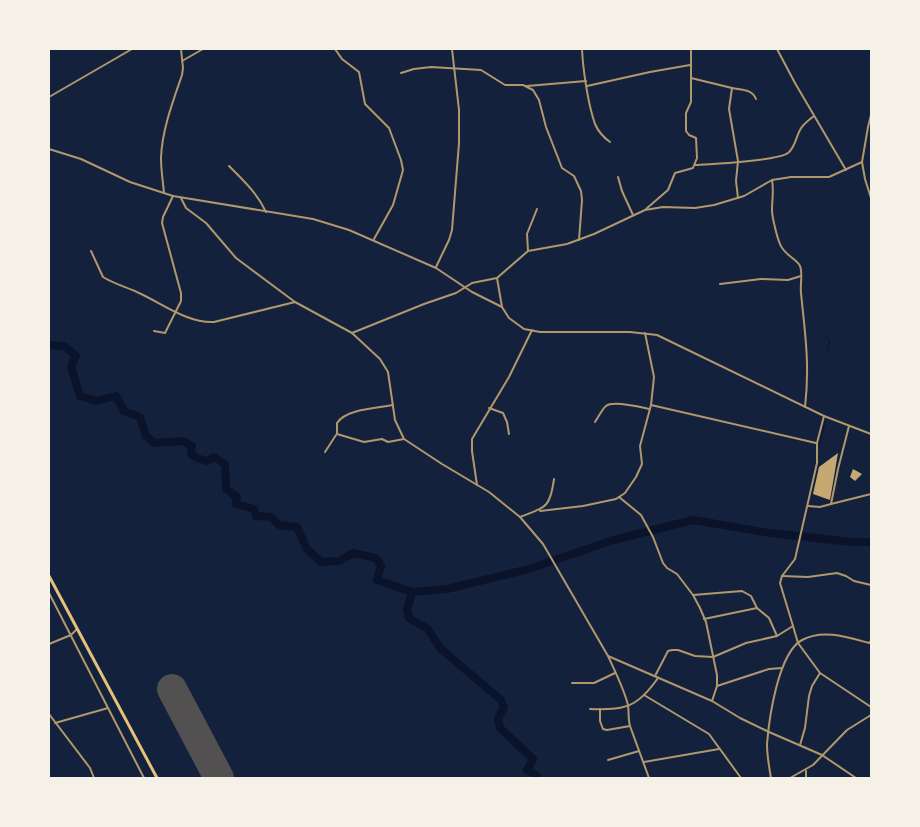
<svg xmlns="http://www.w3.org/2000/svg" width="920" height="827" viewBox="0 0 920 827" font-family="'DejaVu Sans',sans-serif">
  <rect width="100%" height="100%" fill="#14213d"/>
  <g fill="none" stroke-linecap="round" stroke-linejoin="round">
    <g stroke="#0b132b" stroke-width="1">
      <polyline points="826,338 830,340 827,350"/>
      <polyline points="819,446 825,422"/>
    </g>
    <g stroke="#0b132b" stroke-width="8">
      <polyline points="49,345 64,346 76,356 71,366 80,396 97,401 116,396 124,411 140,417 146,436 155,443 183,441 192,446 191,454 197,458 207,461 214,457 225,464 226,489 237,497 236,504 254,509 256,516 271,517 279,525 297,527 307,549 321,562 339,561 353,553 376,558 381,566 377,580 412,592 407,610 409,618 428,629 440,648 501,700 504,707 498,719 500,728 533,759 527,770 536,775 538,778"/>
      <polyline points="412,592 447,589 529,569 610,541 693,520 770,533 851,542 871,542"/>
    </g>
    <polyline stroke="#525050" stroke-width="30" points="172,689 219,778"/>
  </g>
  <g fill="#c6a872">
    <polygon points="838,453 830,500 813,494 819,467"/>
    <polygon points="853,469 862,474 855,481 850,477"/>
  </g>
  <g fill="none" stroke-linecap="round" stroke-linejoin="round">
    <g stroke="#b1986c" stroke-width="2">
      <polyline points="248,49 258,49"/>
      <polyline points="335,49 342,59 359,72 365,104 389,128 401,160 403,170 393,205 374,239"/>
      <path d="M 582,49 C 583,70 588,104 595,124 C 598,131 603,137 610,142"/>
      <polyline points="777,49 795,83 846,170"/>
      <polyline points="182,61 203,49"/>
      <polyline points="401,73 414,69 431,67 481,70 505,85 523,85 533,90 539,100 546,127 562,168 574,176 581,191 582,200 579,240"/>
      <polyline points="691,78 732,88"/>
      <polyline points="527,86 586,81"/>
      <polyline points="587,86 650,72 690,65"/>
      <polyline points="49,97 132,49"/>
      <polyline points="49,149 81,159 130,182 173,196 313,219 349,230 436,268 472,292 502,307 509,318 524,329 540,332 630,332 657,335 824,416 871,434"/>
      <polyline points="862,162 868,127 871,115"/>
      <path d="M 695,165 C 712,164 777,161 788,153 C 795,148 796,137 800,130 C 803,124 809,120 814,116"/>
      <path d="M 229,166 C 244,181 257,193 266,212"/>
      <polyline points="618,177 622,191 633,215"/>
      <path d="M 772,180 C 774,190 772,200 772,210 C 772,217 777,237 780,244 C 784,255 797,259 800,266 C 803,274 800,284 801,293 C 805,333 810,365 805,407"/>
      <path d="M 164,193 C 163,182 161,170 161,158 C 162,130 173,101 182,75 L 183,68 L 181,49"/>
      <path d="M 181,198 L 186,208 L 206,223 L 236,258 L 295,302 L 352,333 L 380,359 L 388,372 L 395,420 L 404,439 L 442,464 L 489,492 L 520,517 L 543,544 L 608,656 C 615,671 624,689 628,705 C 629,712 628,719 630,726 L 649,778"/>
      <path d="M 738,198 L 736,181 L 738,161 L 729,109 L 732,88 C 742,90 752,89 756,99"/>
      <polyline points="646,209 668,190 675,173 693,168 697,158 696,138 689,135 686,131 686,113 691,102 691,49"/>
      <path d="M 91,251 L 103,277 C 114,284 127,287 139,293 C 163,304 187,323 214,322 L 295,302"/>
      <polyline points="528,251 527,234 537,209"/>
      <polyline points="436,267 449,240 452,230 459,143 459,110 452,49"/>
      <polyline points="497,278 502,307"/>
      <polyline points="720,284 761,279 788,280 801,276"/>
      <polyline points="154,331 165,333 181,301 181,293 162,223 163,217 173,196"/>
      <polyline points="352,333 424,304 456,293 472,283 497,278 528,251 567,244 594,234 645,210 663,207 695,208 714,205 744,196 772,180 791,177 829,177 862,162 865,179 871,198"/>
      <path d="M 393,405 C 377,408 346,409 337,423 L 337,434 L 364,442 L 382,439 L 388,442 L 404,439"/>
      <polyline points="651,405 816,443"/>
      <polyline points="489,408 503,413 507,422 509,434"/>
      <path d="M 595,422 C 598,418 602,409 606,406 C 613,400 640,407 649,409"/>
      <polyline points="325,452 336,435"/>
      <polyline points="477,485 472,451 472,439 509,377 532,330"/>
      <polyline points="619,497 641,515 653,537 663,563 667,568 677,574 693,595 700,608 706,622 717,675 717,686 712,701"/>
      <polyline points="831,504 871,494"/>
      <polyline points="808,506 820,507 831,504 838,469 849,426"/>
      <polyline points="540,511 583,506 616,499 625,493 636,477 642,464 640,446 651,405 654,377 645,333"/>
      <path d="M 520,517 C 545,507 550,509 554,479"/>
      <polyline points="782,576 808,577 837,573 846,576 854,581 871,585"/>
      <polyline points="49,593 144,778"/>
      <polyline points="693,595 742,591 751,596 757,608"/>
      <polyline points="704,619 757,608 769,618 777,636"/>
      <polyline points="793,626 780,583 782,576 795,559 817,463 817,443 824,416"/>
      <polyline points="49,644 71,635 77,629"/>
      <polyline points="608,656 712,701 740,718 769,732 822,755 856,778"/>
      <polyline points="655,676 668,651 672,650 678,650 695,656 713,657 746,643 777,636 793,626 798,643 820,673 871,707"/>
      <polyline points="572,683 594,683 615,673"/>
      <polyline points="717,686 769,669 782,668"/>
      <polyline points="644,695 709,734 741,778"/>
      <path d="M 590,709 C 625,710 637,708 658,678"/>
      <polyline points="600,709 600,721 603,729 607,730 630,726"/>
      <polyline points="49,714 90,768 94,778"/>
      <polyline points="55,723 108,708"/>
      <polyline points="800,745 805,728 809,696 812,686 820,673"/>
      <polyline points="608,760 639,751"/>
      <polyline points="644,762 719,749"/>
      <polyline points="806,771 806,778"/>
      <path d="M 771,778 C 769,767 767,755 767,744 C 769,719 778,653 802,640 C 823,629 847,637 869,643 L 871,641"/>
      <polyline points="790,778 813,765 847,730 871,715"/>
    </g>
    <polyline stroke="#e5c07b" stroke-width="3" points="49,576 157,778"/>
  </g>
  <rect width="920" height="827" fill="none" stroke="#f6f1e7" stroke-width="100"/>
</svg>
